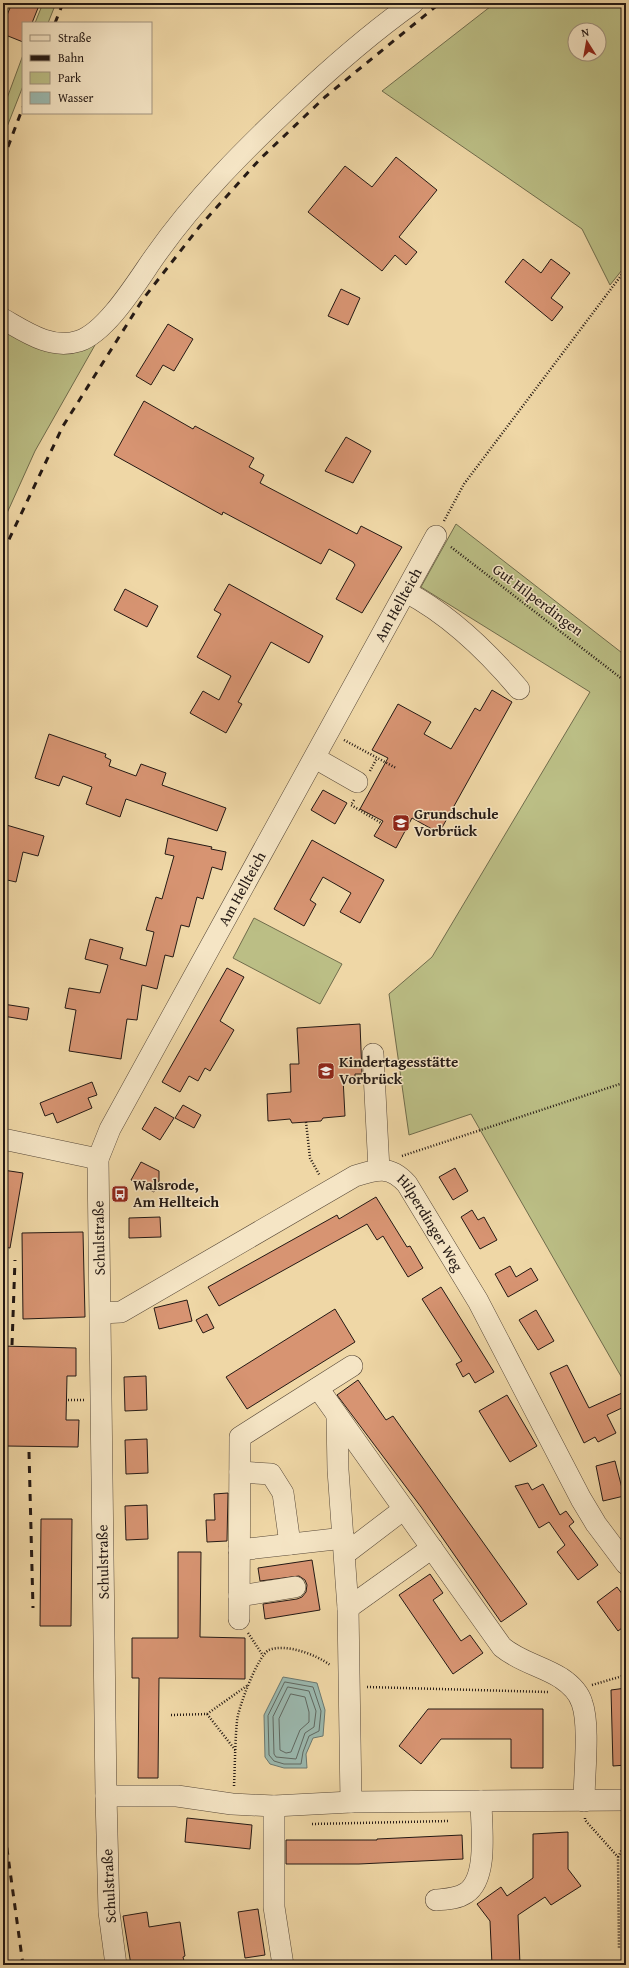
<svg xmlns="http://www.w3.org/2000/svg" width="629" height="1968" viewBox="0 0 629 1968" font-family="'Gentium Book Plus',serif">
  <rect width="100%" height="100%" fill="#efd7a6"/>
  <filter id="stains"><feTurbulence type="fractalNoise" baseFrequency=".005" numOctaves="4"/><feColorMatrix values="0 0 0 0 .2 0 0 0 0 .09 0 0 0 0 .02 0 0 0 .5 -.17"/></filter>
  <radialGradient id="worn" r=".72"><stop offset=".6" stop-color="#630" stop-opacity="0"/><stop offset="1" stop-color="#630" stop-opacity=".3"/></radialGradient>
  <g fill="#bbbe85" stroke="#706c4c" fill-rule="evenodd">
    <polygon points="43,3 56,3 48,23 35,23"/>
    <path d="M 495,3 L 626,3 L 626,265 L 610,285 L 582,229 L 382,91 ZM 575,30 L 599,30 L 599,54 L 575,54 Z"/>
    <polygon points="23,55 23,86 3,137 3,109"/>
    <polygon points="3,327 49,349 95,345 35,451 3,522"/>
    <polygon points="456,524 626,656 626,1385 471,1114 409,1135 389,994 432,957 590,692 421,587"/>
    <polygon points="254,918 342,964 320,1004 233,958"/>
  </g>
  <polygon fill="#9bb8ae" stroke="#6b7870" points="283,1677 317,1683 325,1710 323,1736 313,1738 306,1754 307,1768 284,1768 270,1764 265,1757 264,1715"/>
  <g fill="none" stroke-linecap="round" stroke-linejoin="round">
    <g stroke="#606861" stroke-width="1">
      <polygon points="285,1682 313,1687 321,1711 319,1731 309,1736 303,1752 301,1764 284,1764 274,1761 269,1755 268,1716"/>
      <polygon points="288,1687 309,1691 316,1711 314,1727 305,1733 296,1759 276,1757 274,1754 273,1717"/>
      <polygon points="291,1694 305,1697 309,1712 309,1722 300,1730 291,1752 286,1753 280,1750 279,1719"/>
    </g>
  </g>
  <g fill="#d79472" stroke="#241914">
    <polygon points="12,3 40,3 32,23 23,23 23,42 3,34 3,25"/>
    <polygon points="396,157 437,190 399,237 417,252 406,265 395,255 382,271 308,212 345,166 372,187"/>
    <polygon points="523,259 541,273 551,259 570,273 551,298 563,307 552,321 505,282"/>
    <polygon points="341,289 360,298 348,325 328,316"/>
    <polygon points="168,324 193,339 174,371 163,365 151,385 136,376"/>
    <polygon points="144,401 193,429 195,426 254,458 249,467 264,475 260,483 357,534 361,526 402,547 362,613 336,599 355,565 353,562 329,549 321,564 223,512 222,515 114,455"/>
    <polygon points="346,437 371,451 353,483 325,471"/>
    <polygon points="229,584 323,636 309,663 271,642 238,702 242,704 226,733 190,713 203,691 219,700 231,676 197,657 221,614 214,610"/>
    <polygon points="125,589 158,606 147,627 114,610"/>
    <polygon points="492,690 512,702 439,833 412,818 396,848 374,836 383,821 360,809 388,758 372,750 398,704 431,722 424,734 451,749 475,708 480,711"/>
    <polygon points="49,734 106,754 105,757 111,760 109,766 136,776 141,764 166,773 162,785 226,808 217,831 126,799 120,817 86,804 92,787 63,776 59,786 35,778"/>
    <polygon points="323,790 347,803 335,824 311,810"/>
    <polygon points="3,824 44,836 38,856 23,852 16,882 3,879"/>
    <polygon points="168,838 212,847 211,849 226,852 222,870 212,867 203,899 197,897 189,927 181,925 173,957 165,955 157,989 142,985 137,1020 127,1019 121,1059 69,1051 76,1010 65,1008 69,988 100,993 108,965 85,959 90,939 123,948 120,959 146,966 154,932 146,930 156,897 162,899 174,856 165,854"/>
    <polygon points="312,840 384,880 360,923 340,912 351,893 323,877 310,900 316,904 304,926 274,909"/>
    <polygon points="227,968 244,977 220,1021 234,1030 210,1071 205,1068 198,1081 189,1076 180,1092 162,1082"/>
    <polygon points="3,1004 29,1008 27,1020 3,1016"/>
    <polygon points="360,1024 362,1074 355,1074 355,1077 343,1078 345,1116 323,1118 321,1121 292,1123 290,1119 268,1121 267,1094 291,1092 290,1064 299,1064 297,1028"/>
    <polygon points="92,1082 97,1095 88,1098 92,1108 57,1123 53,1113 45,1116 40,1103"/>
    <polygon points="183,1105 201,1115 194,1128 175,1118"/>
    <polygon points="155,1107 174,1118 160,1140 142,1129"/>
    <polygon points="141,1162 159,1171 159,1181 154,1192 131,1180"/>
    <polygon points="455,1168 468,1191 453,1200 439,1177"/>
    <polygon points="3,1170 23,1173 10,1248 3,1247"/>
    <polygon points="376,1197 407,1247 410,1246 423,1268 408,1277 383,1236 377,1240 367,1224 219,1306 208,1287 337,1215 339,1219"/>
    <polygon points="472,1210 478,1220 484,1217 497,1240 480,1249 461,1217"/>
    <polygon points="160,1217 161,1237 129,1238 129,1218"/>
    <polygon points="83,1232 85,1317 23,1319 22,1233"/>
    <polygon points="510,1266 516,1277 531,1268 538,1280 508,1297 495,1274"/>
    <polygon points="441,1287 494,1372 475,1383 469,1373 463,1377 456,1364 462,1361 422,1299"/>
    <polygon points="187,1300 192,1321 159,1329 154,1308"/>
    <polygon points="335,1309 355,1342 247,1409 226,1377"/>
    <polygon points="536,1310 554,1341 538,1350 519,1320"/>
    <polygon points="207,1314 214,1328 203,1333 196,1320"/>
    <polygon points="3,1346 76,1348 76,1376 67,1376 66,1420 79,1420 78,1447 6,1446 6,1422 3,1422"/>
    <polygon points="567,1365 589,1408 622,1393 626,1406 607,1415 616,1433 598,1442 595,1437 584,1443 550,1373"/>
    <polygon points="146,1376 147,1410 125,1411 124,1377"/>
    <polygon points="358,1380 386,1420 393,1416 527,1604 501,1622 421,1507 337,1395"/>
    <polygon points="507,1395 537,1446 510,1462 479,1411"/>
    <polygon points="147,1439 148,1473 126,1474 125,1440"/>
    <polygon points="615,1461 624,1496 603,1501 596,1466"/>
    <polygon points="528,1483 532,1490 543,1484 560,1515 566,1511 574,1522 569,1526 598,1565 578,1580 557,1552 565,1545 549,1522 539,1528 515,1486"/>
    <polygon points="228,1493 227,1541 207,1542 206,1520 215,1520 214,1494"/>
    <polygon points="147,1505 148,1539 126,1540 125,1506"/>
    <polygon points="41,1519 72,1519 71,1626 40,1626"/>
    <polygon points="178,1552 201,1552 200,1637 245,1638 245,1679 159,1678 158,1778 138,1778 139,1678 132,1678 132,1638 178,1638"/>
    <polygon points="312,1560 320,1610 265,1619 263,1604 297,1599 302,1597 306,1592 307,1585 305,1580 299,1576 260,1581 258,1568"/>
    <polygon points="430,1574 443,1593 433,1600 461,1641 470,1635 483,1653 453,1674 399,1595"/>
    <polygon points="617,1587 626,1599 626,1625 618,1631 597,1602"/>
    <polygon points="626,1688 626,1765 613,1766 611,1690"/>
    <polygon points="428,1709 543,1709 543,1768 511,1768 511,1739 441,1739 421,1764 399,1746"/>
    <polygon points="187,1818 252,1825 250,1849 185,1842"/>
    <polygon points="568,1832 568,1869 581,1886 551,1905 545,1897 518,1915 520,1965 492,1965 490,1921 477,1904 501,1887 507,1896 533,1878 533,1834"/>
    <polygon points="462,1835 463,1859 359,1864 286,1864 286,1840 377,1840 377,1839"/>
    <polygon points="258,1909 265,1955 245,1958 238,1912"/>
    <polygon points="147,1912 149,1927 180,1922 185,1956 183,1957 185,1965 131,1965 123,1916"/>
  </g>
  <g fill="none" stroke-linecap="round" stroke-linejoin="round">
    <defs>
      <g id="minor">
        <path d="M 3,319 C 26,332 51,350 79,341 C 107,332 138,280 155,256 C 195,199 244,150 295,102 C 332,67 371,33 413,3"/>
        <path d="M 406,592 C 450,615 487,651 519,689"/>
        <polyline points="315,758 357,782"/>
        <polyline points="373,1054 379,1170"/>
        <polyline points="3,1139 98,1159"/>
        <path id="s1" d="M 101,1313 L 121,1312 L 355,1176 C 377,1169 390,1165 407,1184 L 478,1301 L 581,1499 L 596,1524 L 626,1564"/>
        <path d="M 318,1388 L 502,1647 C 520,1662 542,1666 561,1678 C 570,1684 579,1693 582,1703 C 590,1725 584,1776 584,1801"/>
        <polyline points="337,1416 338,1470 348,1608 351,1802"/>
        <polyline points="240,1472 271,1474 283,1493 290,1544"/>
        <polyline points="239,1550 344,1538"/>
        <polyline points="345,1554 404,1509"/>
        <polyline points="239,1596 295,1587"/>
        <polyline points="348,1608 432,1548"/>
        <polyline points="239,1619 240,1437 352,1366"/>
        <polyline points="106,1796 177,1796 232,1804 274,1806 351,1802 626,1800"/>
        <polyline points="274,1806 274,1907 283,1965"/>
        <path d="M 436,1900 C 447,1899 457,1899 466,1893 C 489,1878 481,1825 481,1801"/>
        <path id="s2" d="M 116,1965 L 109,1912 L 106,1796 L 98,1159 L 110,1129 L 436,536"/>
      </g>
    </defs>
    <use href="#minor" stroke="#574838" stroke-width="22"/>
    <g stroke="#241914" stroke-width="2.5" stroke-dasharray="1 2" stroke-linecap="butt">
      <polyline points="3,423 3,431"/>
      <polyline points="444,521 464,484 626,269"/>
      <polyline points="451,547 626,682"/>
      <polyline points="344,740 396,768"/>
      <polyline points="370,771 377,758"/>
      <polyline points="354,800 351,805 381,823"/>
      <polyline points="306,1122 310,1158 320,1176"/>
      <polyline points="402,1156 626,1082"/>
      <polyline points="68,1400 84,1400"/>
      <polyline points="248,1633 262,1654"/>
      <polyline points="592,1685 626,1675"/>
      <polyline points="367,1687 548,1692"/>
      <polyline points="207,1714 236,1751"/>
      <polyline points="171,1715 207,1714 248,1685"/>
      <path d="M 234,1786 C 235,1764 235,1742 237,1721 C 238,1708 258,1655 269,1650 C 286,1643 317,1655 330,1665"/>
      <polyline points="585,1818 585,1820 618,1857 619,1949"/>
      <polyline points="312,1824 449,1821"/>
      <polyline points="618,1857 626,1842"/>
    </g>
    <use href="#minor" stroke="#f5e5c5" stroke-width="21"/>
    <g stroke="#241914" stroke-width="3" stroke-dasharray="7 7" stroke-linecap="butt">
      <polyline points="55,23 63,3"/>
      <polyline points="3,160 23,107"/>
      <polyline points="3,552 63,426 143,299 200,226 260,159 325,97 440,3"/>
      <polyline points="12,1345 15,1260"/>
      <polyline points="29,1452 33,1608"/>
      <polyline points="3,1820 23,1965"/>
    </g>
  </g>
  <defs>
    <symbol id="school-square" viewBox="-11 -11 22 22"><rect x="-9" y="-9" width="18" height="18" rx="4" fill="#8f2418" stroke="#f5e5c5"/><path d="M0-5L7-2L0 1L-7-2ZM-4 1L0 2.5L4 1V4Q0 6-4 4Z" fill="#fff"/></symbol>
    <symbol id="bus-square" viewBox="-11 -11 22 22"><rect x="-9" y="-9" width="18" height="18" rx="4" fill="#8f2418" stroke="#f5e5c5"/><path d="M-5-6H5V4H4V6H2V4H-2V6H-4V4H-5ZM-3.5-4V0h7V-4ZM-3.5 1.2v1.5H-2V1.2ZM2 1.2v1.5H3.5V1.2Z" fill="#fff"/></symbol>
  </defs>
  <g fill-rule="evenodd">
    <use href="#school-square" x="391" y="813" width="20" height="20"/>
    <use href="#school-square" x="316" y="1061" width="20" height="20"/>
    <use href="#bus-square" x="110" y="1184" width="20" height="20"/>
  </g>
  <g text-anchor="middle" stroke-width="3" stroke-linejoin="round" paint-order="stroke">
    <g font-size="15" fill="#241914" stroke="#f5e5c5">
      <text transform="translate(538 600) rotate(37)" y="5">Gut Hilperdingen</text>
      <text dy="5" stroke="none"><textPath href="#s2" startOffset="1437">Am Hellteich</textPath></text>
      <text dy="5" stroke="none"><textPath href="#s2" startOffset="1113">Am Hellteich</textPath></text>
      <text dy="5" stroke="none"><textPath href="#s1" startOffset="393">Hilperdinger Weg</textPath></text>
      <text transform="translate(99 1238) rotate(-91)" y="5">Schulstraße</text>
      <text transform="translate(103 1562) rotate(-91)" y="5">Schulstraße</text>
      <text transform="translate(109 1886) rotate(-93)" y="5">Schulstraße</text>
    </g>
    <g font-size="15" font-weight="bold" fill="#241914" stroke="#f5e5c5" text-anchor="start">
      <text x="414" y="819">Grundschule<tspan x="414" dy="17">Vorbrück</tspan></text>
      <text x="339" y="1067">Kindertagesstätte<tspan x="339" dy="17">Vorbrück</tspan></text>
      <text x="133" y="1190">Walsrode,<tspan x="133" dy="17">Am Hellteich</tspan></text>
    </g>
  </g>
  <rect width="629" height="1968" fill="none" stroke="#efd7a6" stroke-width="16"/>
  <rect x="4" y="4" width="621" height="1960" fill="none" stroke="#241914" stroke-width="2"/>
  <rect x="8" y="8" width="613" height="1952" fill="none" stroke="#241914"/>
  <rect x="22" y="22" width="130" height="92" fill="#f5e5c5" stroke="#a1937e"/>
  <rect x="30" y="35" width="20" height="6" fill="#f5e5c5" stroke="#a1937e"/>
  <text x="58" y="42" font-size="12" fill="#241914">Straße</text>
  <rect x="30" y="55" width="20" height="6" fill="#241914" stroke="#a1937e"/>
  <text x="58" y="62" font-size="12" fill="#241914">Bahn</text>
  <rect x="30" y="72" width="20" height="12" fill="#bbbe85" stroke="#a1937e"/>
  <text x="58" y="82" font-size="12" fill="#241914">Park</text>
  <rect x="30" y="92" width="20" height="12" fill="#9bb8ae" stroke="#a1937e"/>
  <text x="58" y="102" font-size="12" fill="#241914">Wasser</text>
  <g transform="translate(587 42) rotate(349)"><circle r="19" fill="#f5e5c5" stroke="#a1937e"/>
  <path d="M0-3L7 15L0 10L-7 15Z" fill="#8f2418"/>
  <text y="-6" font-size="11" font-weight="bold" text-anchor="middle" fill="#241914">N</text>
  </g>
  <rect width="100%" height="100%" filter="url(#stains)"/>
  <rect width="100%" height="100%" fill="url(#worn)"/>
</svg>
